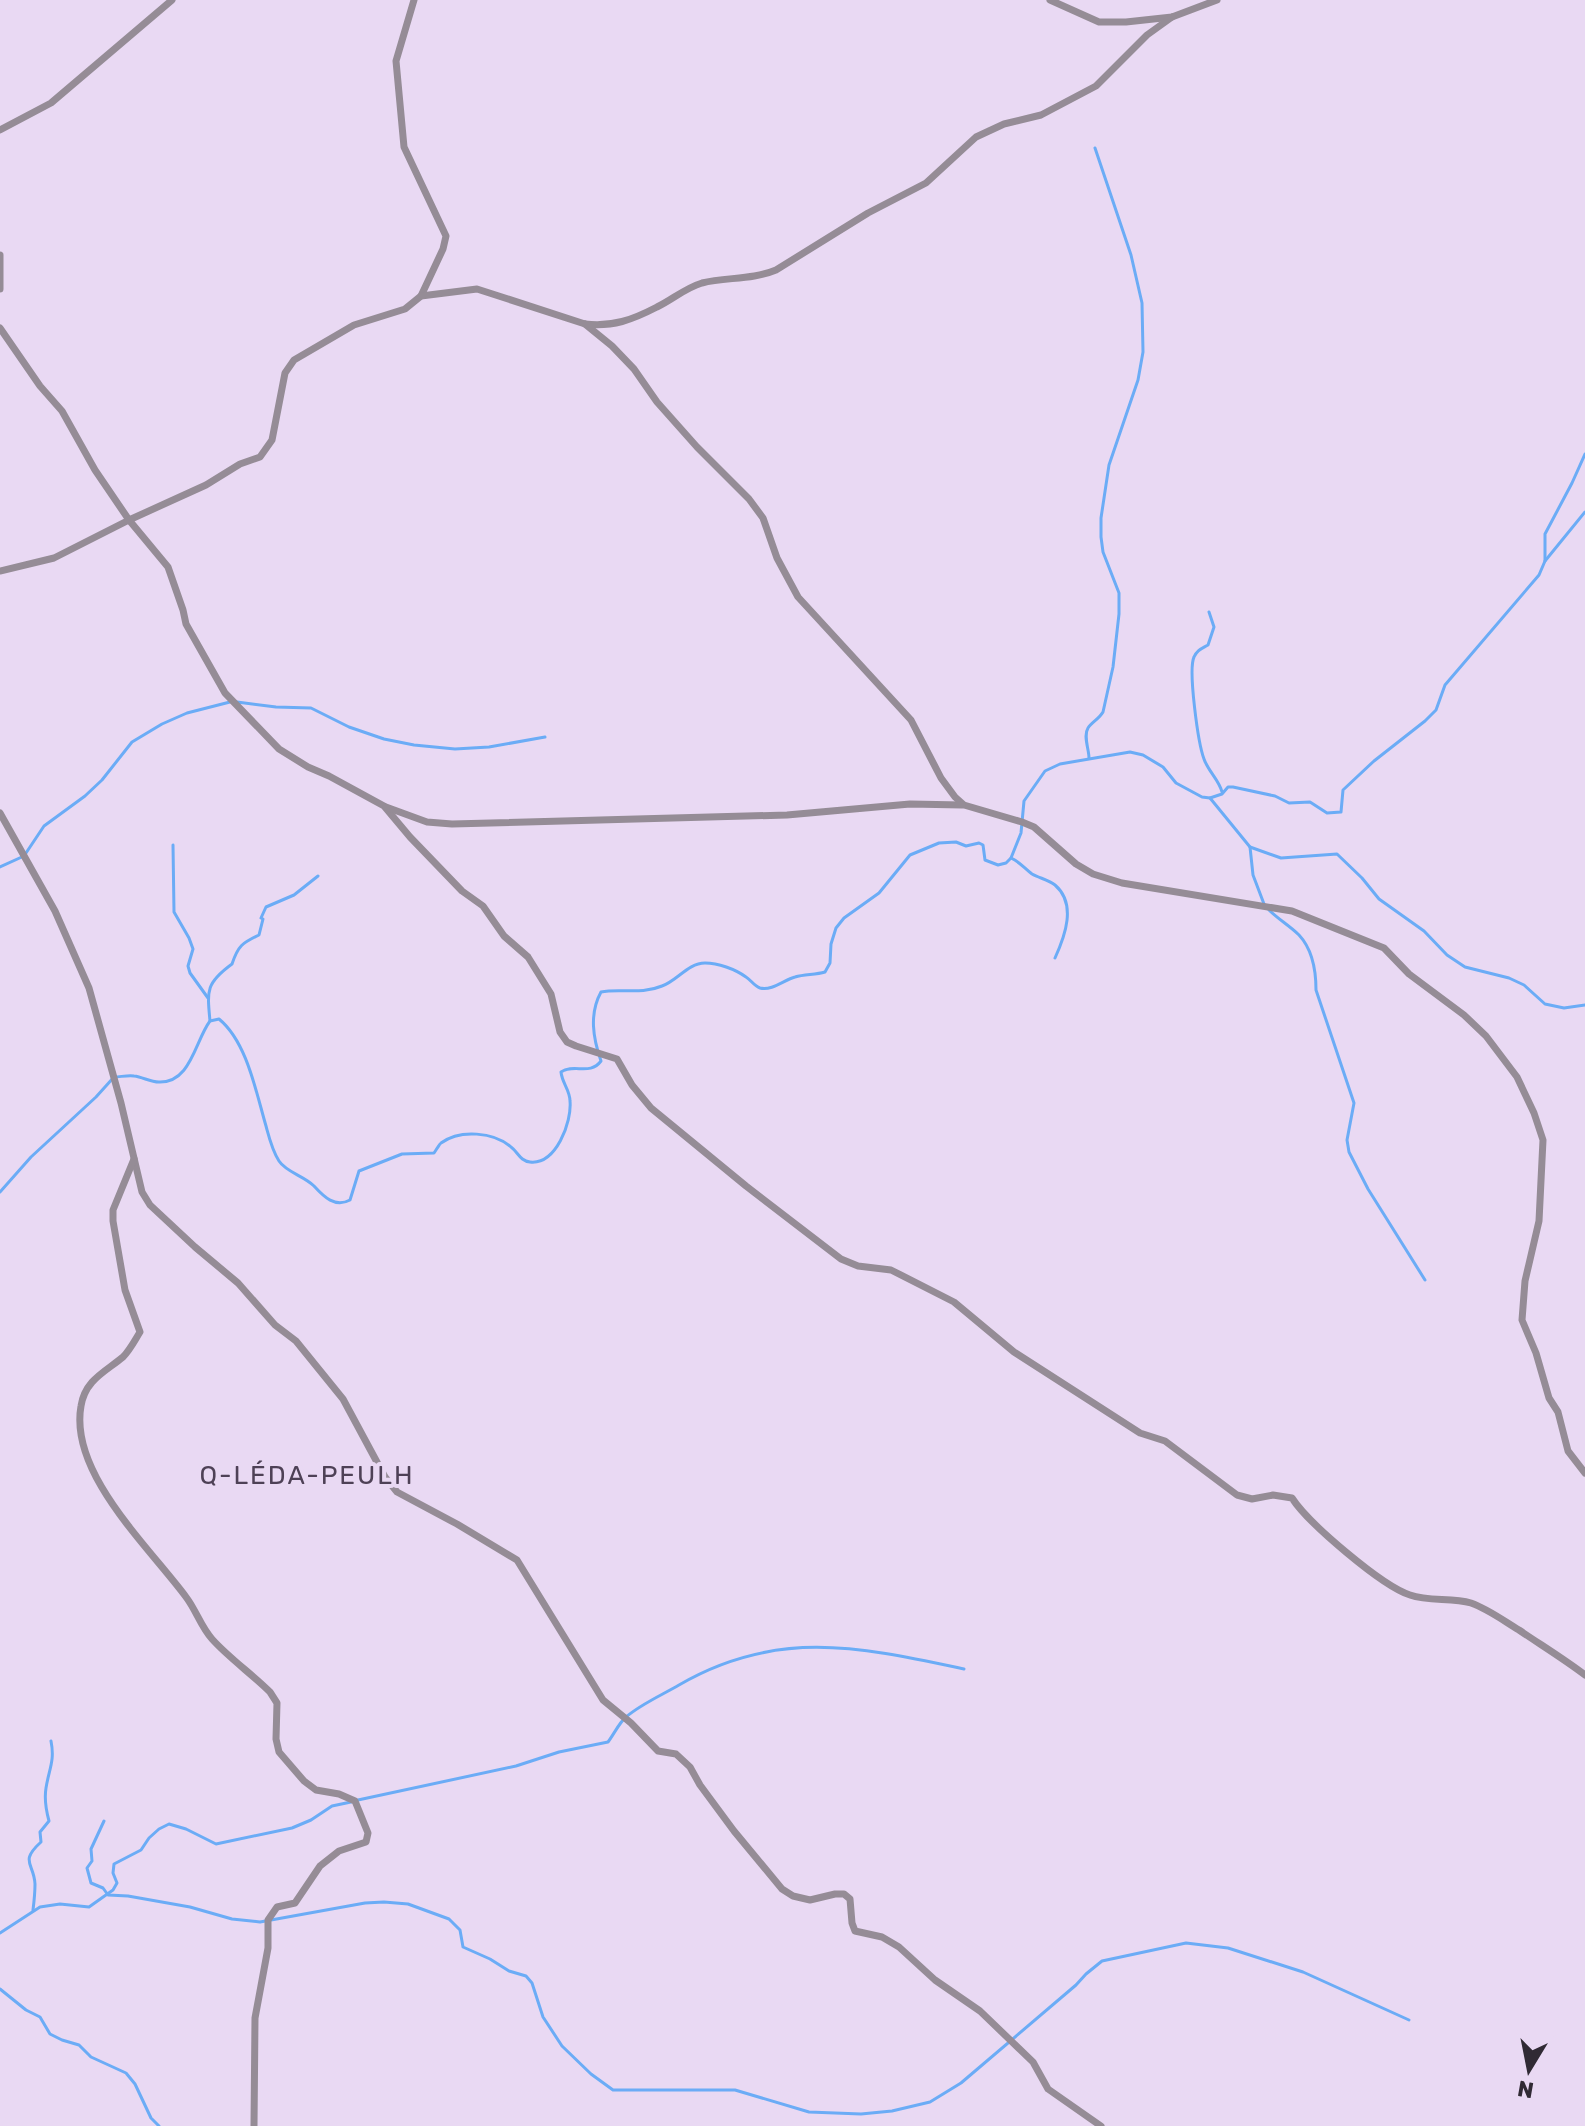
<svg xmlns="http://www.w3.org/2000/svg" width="1585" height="2126" viewBox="0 0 1585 2126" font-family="Rubik,sans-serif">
  <rect width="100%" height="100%" fill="#e9d9f3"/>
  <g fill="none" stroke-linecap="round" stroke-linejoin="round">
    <g stroke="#6bacf6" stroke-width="3">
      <polyline points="1545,561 1585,512"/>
      <path d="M 1209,612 L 1214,627 L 1208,645 C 1201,649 1197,650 1194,657 C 1188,670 1198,743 1204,759 C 1208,771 1219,780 1222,792"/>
      <polyline points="237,702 276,707 311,708 349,727 384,739 414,745 455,749 489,747 545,737"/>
      <path d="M 1089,758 C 1089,749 1083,736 1088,728 C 1092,722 1099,719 1103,712 L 1113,667 L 1119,614 L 1119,593 L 1103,552 L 1101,537 L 1101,518 L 1109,465 L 1138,380 L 1143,352 L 1142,303 L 1131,255 L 1095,148"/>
      <polyline points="1210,798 1250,847 1281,858 1337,854 1362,878 1379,899 1424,931 1447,955 1465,967 1509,978 1524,985 1545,1004 1564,1008 1585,1005"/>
      <polyline points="173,845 174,912 189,938 193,949 188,966 190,973 208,998"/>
      <polyline points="1250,847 1253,875 1264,904"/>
      <path d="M 1011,858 C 1020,862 1024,868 1032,874 C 1039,878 1049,880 1055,885 C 1077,904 1065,936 1055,958"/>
      <polyline points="0,867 24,856 44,826 85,796 102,780 132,742 162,724 187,713 230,702"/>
      <path d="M 1269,910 C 1278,919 1290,926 1299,935 C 1313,950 1316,971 1316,990 L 1354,1103 L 1347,1140 L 1349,1152 L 1368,1189 L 1425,1280"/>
      <path d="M 210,1021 C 207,990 206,983 232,964 C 238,946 242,943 259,935 L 263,919 L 261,918 L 266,907 L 294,895 L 318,876"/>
      <path d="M 0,1192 L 31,1157 L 96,1097 L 114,1077 C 120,1077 128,1075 134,1076 C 143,1077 150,1082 159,1082 C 191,1083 195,1041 210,1021 L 219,1019 C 247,1042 256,1092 266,1126 C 269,1137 272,1150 279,1161 C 286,1172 304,1176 314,1186 C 324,1197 335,1208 350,1200 L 359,1171 L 402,1154 L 434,1153 C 435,1152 440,1143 441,1143 C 460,1129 494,1132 511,1147 C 518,1152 520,1161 530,1162 C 556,1165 572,1122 570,1101 C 570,1090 562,1083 561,1072 C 574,1063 590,1076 601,1061 C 593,1038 589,1014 601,992 C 620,988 641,995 662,986 C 677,981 688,963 705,963 C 718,963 735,969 746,977 C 751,980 754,986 760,988 C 772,991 784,980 795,977 C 805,974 815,975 825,972 L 830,963 L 831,944 L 836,928 L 844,918 L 879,893 L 910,855 L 939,843 L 956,842 L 966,846 L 979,843 L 983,845 L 985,860 L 998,865 L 1006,863 L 1011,858 L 1021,833 L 1024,801 L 1045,771 L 1060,764 L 1130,752 L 1143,755 L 1163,767 L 1176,783 L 1202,797 L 1210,798 L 1222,794 L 1228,787 L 1233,787 L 1275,796 L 1289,803 L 1310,802 L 1327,813 L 1341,812 L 1343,790 L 1374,761 L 1425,721 L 1436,710 L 1445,685 L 1539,575 L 1545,561 L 1545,534 L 1572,483 L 1585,454"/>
      <path d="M 358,1800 L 516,1766 L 559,1752 L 608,1742 C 614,1734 619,1723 626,1717 C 641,1704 662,1695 679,1685 C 777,1628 860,1647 964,1669"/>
      <polyline points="104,1821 91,1849 92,1861 87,1868 91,1883 103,1888 108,1895 128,1896 190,1907 232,1919 260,1922 365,1903 384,1902 408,1904 449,1919 460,1930 463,1947 490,1959 509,1971 526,1976 532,1983 543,2017 562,2046 591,2074 613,2090 735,2090 809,2112 861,2114 892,2111 930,2102 961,2083 1076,1985 1086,1974 1102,1961 1186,1943 1228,1948 1303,1972 1409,2020"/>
      <path d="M 33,1910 C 34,1902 35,1892 35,1884 C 34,1863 19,1862 41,1842 L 40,1832 L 49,1821 C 46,1810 44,1800 46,1788 C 49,1769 55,1761 51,1741"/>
      <polyline points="0,1933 40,1907 60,1904 89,1907 113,1890 117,1883 113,1873 114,1864 141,1850 149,1838 159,1829 169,1824 186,1829 216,1844 292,1828 311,1820 332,1806 351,1802"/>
      <polyline points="0,1989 26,2010 40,2017 50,2034 62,2040 79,2045 91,2057 126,2073 135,2084 151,2118 159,2126"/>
    </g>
    <g stroke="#958c96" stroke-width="7">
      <polyline points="414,0 396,61 404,147 446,236 443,249 421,296"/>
      <polyline points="1050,0 1099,22 1126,22 1172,17 1217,0"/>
      <polyline points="0,130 51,103 172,0"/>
      <polyline points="0,255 0,289"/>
      <polyline points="585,324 612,346 634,369 657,402 697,447 749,499 763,518 777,558 798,597 911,720 941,778 955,797 964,805 1022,822 1034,827 1076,864 1093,874 1122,883 1292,911 1384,948 1409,974 1464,1015 1486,1036 1517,1077 1534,1113 1543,1140 1539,1221 1525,1281 1522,1320 1536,1353 1549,1398 1558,1412 1568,1451 1585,1473"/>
      <path d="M 0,328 L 40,386 L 62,411 L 95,470 L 129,520 L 168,567 L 183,610 L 186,624 L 225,693 L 279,749 L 308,767 L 329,776 L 384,806 L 410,837 L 462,891 L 483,906 L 504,936 L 528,957 L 551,994 L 560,1032 L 567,1042 L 576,1046 L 617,1059 L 632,1085 L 651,1108 L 746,1186 L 841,1259 L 858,1266 L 891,1270 L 954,1302 L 1014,1352 L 1140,1433 L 1165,1441 L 1237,1495 L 1252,1499 L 1273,1495 L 1292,1498 C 1308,1523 1382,1586 1410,1595 C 1429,1602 1452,1597 1471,1603 C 1488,1609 1504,1621 1519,1630 C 1541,1645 1564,1659 1585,1675"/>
      <path d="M 0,571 L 54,558 L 129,520 L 206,485 L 240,464 L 260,457 L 272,440 L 285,373 L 294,360 L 354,325 L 405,309 L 421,296 L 477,289 L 585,324 C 613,327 632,320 657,307 C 672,300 685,288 702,283 C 726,277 752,280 776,270 L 868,213 L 926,183 L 976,137 L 1004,124 L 1041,115 L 1096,86 L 1147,35 L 1172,17"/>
      <polyline points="386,807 427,822 452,824 787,815 910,804 962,805"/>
      <polyline points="0,813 55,911 89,988 121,1103 142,1192 150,1205 195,1247 238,1283 275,1325 296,1341 343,1399 385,1477 397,1492 457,1524 517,1560 603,1700 631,1723 658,1751 676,1754 690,1767 700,1785 734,1831 782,1889 793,1896 810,1900 835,1894 844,1894 850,1899 852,1923 855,1931 882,1937 899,1947 935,1980 980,2011 1033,2062 1048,2089 1101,2126"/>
      <path d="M 134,1159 L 113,1210 L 113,1221 L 125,1290 L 140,1332 C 135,1340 130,1350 123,1357 C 105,1372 85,1380 81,1406 C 69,1473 149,1547 186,1597 C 196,1610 201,1627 212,1639 C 229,1658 252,1674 270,1692 L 277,1703 L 276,1739 L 279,1752 L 304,1781 L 316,1790 L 339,1794 L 355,1801 L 368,1833 L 366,1842 L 339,1851 L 320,1866 L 295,1903 L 277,1907 L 268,1920 L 268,1948 L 255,2018 L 254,2126"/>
    </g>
  </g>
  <g text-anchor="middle" stroke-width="8" stroke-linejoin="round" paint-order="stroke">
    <g font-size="26" letter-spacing="2" fill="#4e4156" stroke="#e9d9f3">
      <text x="307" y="1484">Q-LÉDA-PEULH</text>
    </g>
  </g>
  <g transform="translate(1529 2070) rotate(190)" stroke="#e9d9f3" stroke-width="6" paint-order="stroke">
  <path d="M0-6L14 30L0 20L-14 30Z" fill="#302a34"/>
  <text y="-12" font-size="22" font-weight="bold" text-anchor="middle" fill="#302a34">N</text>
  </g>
</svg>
